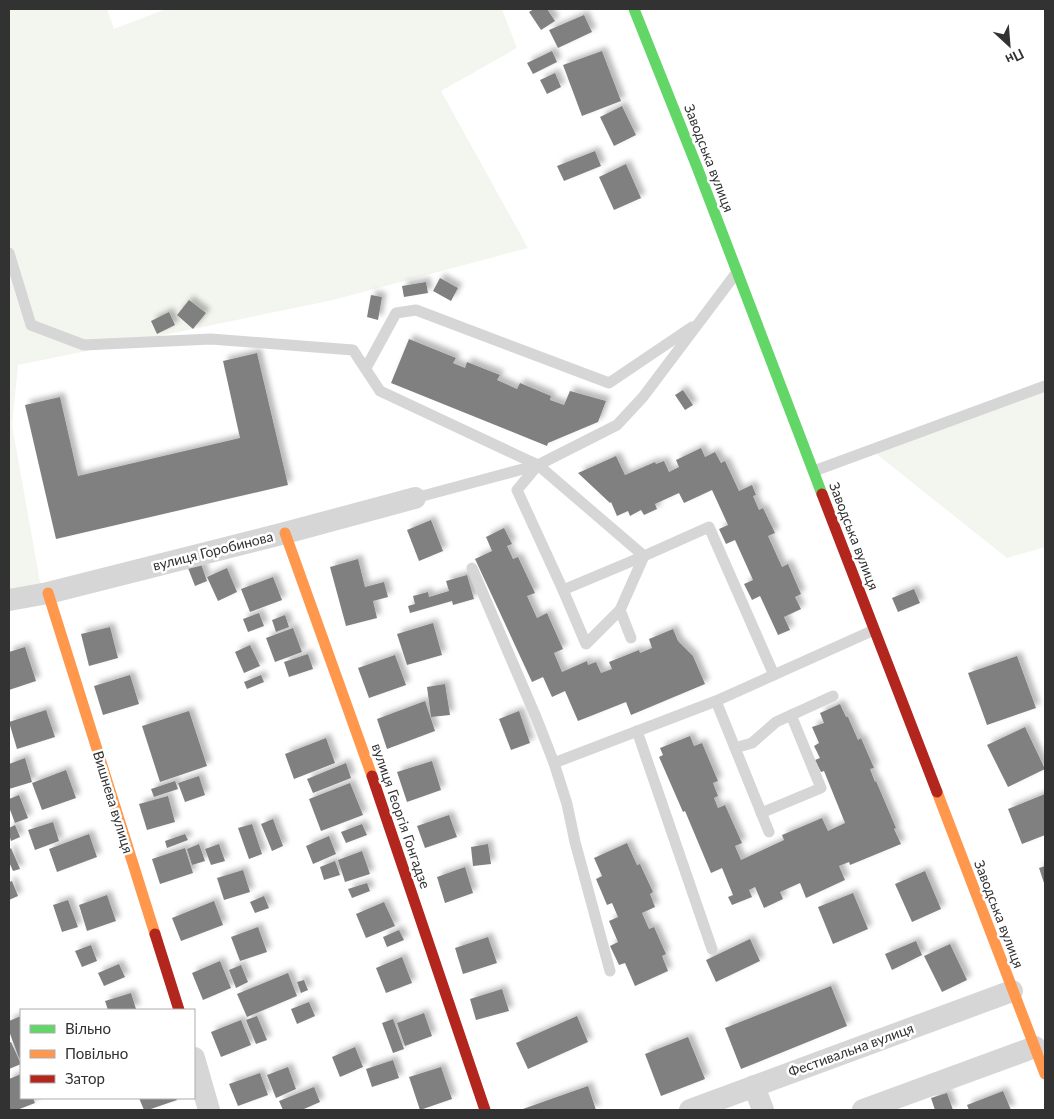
<svg xmlns="http://www.w3.org/2000/svg" width="1054" height="1119" viewBox="0 0 1054 1119" font-family="Lato,sans-serif">
  <defs>
    <filter id="shadow"><feDropShadow dx="4.5" dy="-4.5" stdDeviation="2.5" flood-color="#0004"/></filter>
  </defs>
  <rect width="100%" height="100%" fill="#fff"/>
  <g fill="#f3f6ee">
    <polygon points="9,9 107,9 114,29 166,9 502,9 517,48 441,91 528,248 333,300 18,365 12,425 42,593 9,601"/>
    <polygon points="1045,385 1045,547 1007,558 874,452"/>
  </g>
  <g fill="#808080" filter="url(#shadow)">
    <polygon points="534,9 547,9 555,21 541,30 529,12"/>
    <polygon points="584,15 592,32 558,48 549,30"/>
    <polygon points="552,51 557,62 533,74 527,63"/>
    <polygon points="602,51 621,101 582,116 563,65"/>
    <polygon points="555,73 561,87 547,94 540,80"/>
    <polygon points="622,106 636,135 614,146 600,117"/>
    <polygon points="595,151 601,166 564,181 557,166"/>
    <polygon points="626,164 641,198 614,210 599,177"/>
    <polygon points="440,278 458,288 451,301 433,291"/>
    <polygon points="426,282 428,293 404,297 402,286"/>
    <polygon points="371,295 382,297 378,320 367,317"/>
    <polygon points="189,300 206,313 193,329 177,315"/>
    <polygon points="169,312 175,325 157,334 151,321"/>
    <polygon points="409,339 456,358 453,363 465,368 467,362 500,375 497,380 517,389 520,383 551,396 550,400 564,405 570,391 606,401 598,422 548,443 547,446 391,383"/>
    <polygon points="257,353 288,485 56,539 25,405 60,397 78,476 240,438 223,361"/>
    <polygon points="683,390 693,405 685,410 675,395"/>
    <polygon points="701,448 705,457 715,452 721,463 725,461 739,491 752,485 756,495 753,496 759,510 763,508 775,533 768,536 782,567 788,564 801,594 795,597 801,609 784,617 790,630 778,635 760,596 752,600 744,584 753,580 735,540 726,544 719,529 728,525 712,490 684,503 679,493 655,504 657,509 644,515 641,510 630,516 628,511 617,516 611,502 610,503 578,473 616,456 625,475 655,462 656,464 664,461 669,472 679,467 676,460"/>
    <polygon points="431,520 443,551 419,561 407,530"/>
    <polygon points="504,528 512,544 507,546 513,559 518,557 535,593 527,596 537,618 547,613 563,649 554,653 562,672 587,661 588,665 596,662 601,673 612,669 609,662 639,650 640,653 652,648 649,639 673,629 678,641 693,656 705,684 631,715 626,702 578,721 565,691 552,697 543,677 532,682 475,559 492,551 486,537"/>
    <polygon points="358,559 365,587 384,582 388,597 373,601 377,618 346,626 330,567"/>
    <polygon points="201,564 207,581 195,586 188,568"/>
    <polygon points="227,568 237,592 218,601 207,577"/>
    <polygon points="467,575 474,599 453,605 452,601 410,613 408,606 415,604 413,596 428,592 429,597 449,591 446,581"/>
    <polygon points="273,577 282,600 250,612 241,589"/>
    <polygon points="914,589 920,603 898,612 892,598"/>
    <polygon points="259,613 264,626 248,632 243,619"/>
    <polygon points="285,615 289,627 276,632 272,620"/>
    <polygon points="433,623 442,655 407,665 397,634"/>
    <polygon points="110,627 118,658 89,666 81,634"/>
    <polygon points="293,628 302,652 275,662 266,638"/>
    <polygon points="250,645 260,666 244,673 235,652"/>
    <polygon points="25,647 36,681 9,690 9,652"/>
    <polygon points="308,654 313,669 289,677 284,662"/>
    <polygon points="395,655 406,685 369,698 358,668"/>
    <polygon points="1017,656 1036,708 987,725 968,673"/>
    <polygon points="130,675 139,704 103,715 94,686"/>
    <polygon points="261,675 264,682 247,689 244,682"/>
    <polygon points="445,684 450,715 431,717 427,687"/>
    <polygon points="425,701 435,731 387,749 377,719"/>
    <polygon points="840,704 846,717 848,717 858,740 861,738 874,768 870,769 875,782 876,781 896,828 894,829 901,844 850,865 849,862 839,866 845,880 806,898 800,883 780,892 783,899 764,908 755,887 749,890 752,897 732,905 728,897 733,895 722,868 711,873 685,811 683,812 659,757 663,755 660,748 690,736 694,746 702,743 718,781 713,783 718,796 714,798 718,808 725,805 742,843 735,846 741,860 784,840 782,835 822,818 828,831 845,823 824,771 821,772 815,760 820,758 814,746 819,743 812,727 824,723 820,713"/>
    <polygon points="46,710 55,737 17,749 9,722"/>
    <polygon points="189,711 207,766 160,782 142,726"/>
    <polygon points="519,711 530,743 511,750 499,719"/>
    <polygon points="1025,727 1045,769 1008,787 987,745"/>
    <polygon points="326,738 335,763 294,779 285,754"/>
    <polygon points="25,758 32,782 9,789 9,764"/>
    <polygon points="432,761 441,790 407,802 397,772"/>
    <polygon points="346,763 351,778 313,793 307,779"/>
    <polygon points="66,770 76,798 42,810 32,783"/>
    <polygon points="199,776 205,795 185,802 178,783"/>
    <polygon points="175,781 178,789 154,797 151,789"/>
    <polygon points="350,783 363,815 321,831 309,799"/>
    <polygon points="1045,794 1045,835 1022,844 1008,809"/>
    <polygon points="19,795 28,818 15,823 9,807 9,799"/>
    <polygon points="168,796 175,822 147,830 139,804"/>
    <polygon points="449,815 457,837 425,848 417,826"/>
    <polygon points="273,819 283,846 272,851 261,824"/>
    <polygon points="53,822 59,841 35,850 28,830"/>
    <polygon points="252,824 262,854 249,859 238,828"/>
    <polygon points="362,824 367,835 346,843 341,832"/>
    <polygon points="15,825 20,837 11,841 9,834 9,828"/>
    <polygon points="89,834 97,857 57,872 49,849"/>
    <polygon points="185,834 188,840 167,848 165,841"/>
    <polygon points="329,836 336,854 313,864 306,846"/>
    <polygon points="627,843 637,865 640,864 653,892 650,894 655,907 642,913 649,929 654,927 666,954 662,956 668,971 635,986 625,963 619,965 610,946 618,942 609,921 618,917 612,903 607,905 596,879 602,876 594,858"/>
    <polygon points="199,844 205,861 192,865 187,849"/>
    <polygon points="219,844 225,861 211,865 205,849"/>
    <polygon points="488,844 491,864 473,866 471,847"/>
    <polygon points="11,848 20,869 13,871 9,862 9,850"/>
    <polygon points="185,848 193,873 160,884 152,859"/>
    <polygon points="362,851 370,874 345,882 338,860"/>
    <polygon points="335,861 340,875 324,880 320,867"/>
    <polygon points="1045,866 1045,886 1039,868"/>
    <polygon points="465,867 473,893 445,903 437,877"/>
    <polygon points="243,870 250,892 224,900 217,878"/>
    <polygon points="925,871 941,909 912,922 895,884"/>
    <polygon points="12,881 18,896 9,900 9,882"/>
    <polygon points="367,883 370,891 352,898 348,889"/>
    <polygon points="853,893 868,929 833,944 818,907"/>
    <polygon points="107,895 116,921 87,931 79,905"/>
    <polygon points="264,896 269,908 255,913 250,902"/>
    <polygon points="68,900 78,927 62,932 53,905"/>
    <polygon points="214,901 223,925 181,941 172,918"/>
    <polygon points="384,902 395,926 366,938 356,914"/>
    <polygon points="258,927 267,952 240,961 231,937"/>
    <polygon points="399,930 404,940 387,947 383,937"/>
    <polygon points="488,937 497,963 463,974 455,948"/>
    <polygon points="750,939 760,961 716,982 706,960"/>
    <polygon points="916,941 922,955 892,970 885,954"/>
    <polygon points="950,944 967,980 942,992 924,956"/>
    <polygon points="91,945 97,961 82,967 75,951"/>
    <polygon points="402,957 412,983 386,993 376,968"/>
    <polygon points="220,961 231,988 203,1000 192,973"/>
    <polygon points="119,964 125,977 104,986 98,973"/>
    <polygon points="241,965 248,982 236,988 229,970"/>
    <polygon points="288,973 297,996 247,1017 237,994"/>
    <polygon points="304,980 308,990 301,993 297,982"/>
    <polygon points="831,986 847,1026 741,1069 725,1028"/>
    <polygon points="502,989 509,1011 476,1020 470,999"/>
    <polygon points="131,993 136,1009 130,1010 108,1010 105,1001"/>
    <polygon points="309,1002 315,1016 297,1024 291,1009"/>
    <polygon points="424,1013 432,1036 405,1046 397,1023"/>
    <polygon points="21,1016 21,1057 19,1058 9,1031 9,1021"/>
    <polygon points="257,1016 267,1040 256,1044 246,1020"/>
    <polygon points="577,1016 588,1042 528,1069 516,1043"/>
    <polygon points="393,1019 404,1049 393,1053 382,1023"/>
    <polygon points="241,1020 251,1045 221,1057 211,1032"/>
    <polygon points="688,1037 705,1079 661,1096 645,1054"/>
    <polygon points="11,1042 21,1064 9,1069 9,1043"/>
    <polygon points="355,1047 363,1067 340,1077 332,1057"/>
    <polygon points="393,1060 399,1078 372,1087 366,1069"/>
    <polygon points="288,1067 296,1089 276,1098 267,1075"/>
    <polygon points="441,1067 452,1099 420,1110 409,1077"/>
    <polygon points="260,1073 268,1095 238,1106 229,1084"/>
    <polygon points="21,1074 21,1098 33,1098 35,1103 17,1110 9,1110 9,1079"/>
    <polygon points="588,1086 596,1110 520,1110"/>
    <polygon points="314,1087 320,1102 304,1109 304,1110 283,1110 279,1101"/>
    <polygon points="1003,1091 1011,1110 969,1110 967,1105"/>
    <polygon points="947,1093 953,1110 935,1110 931,1098"/>
    <polygon points="139,1098 176,1098 177,1100 148,1110 144,1110"/>
  </g>
  <g fill="none" stroke-linecap="round" stroke-linejoin="round">
    <g stroke="#d6d6d6" stroke-width="11">
      <polyline points="9,253 31,325 84,345 211,339 353,350 380,391 538,465 617,425 643,397 737,272"/>
      <polyline points="366,368 396,313 416,310 609,383 692,327"/>
      <polygon points="538,465 644,556 563,590 517,490"/>
      <polyline points="814,471 1045,386"/>
      <polyline points="415,498 538,465"/>
      <polyline points="472,568 536,717 554,763 567,804 575,842 610,971"/>
      <polyline points="563,590 586,644 620,610 644,556 709,527 774,675"/>
      <polyline points="620,610 631,638"/>
      <polyline points="716,701 769,832"/>
      <polyline points="637,731 712,949"/>
      <polyline points="735,748 752,743 776,722 833,696"/>
      <polyline points="554,763 716,701 874,630"/>
      <polyline points="761,813 821,788 791,715"/>
    </g>
    <g stroke="#d6d6d6" stroke-width="22">
      <polyline points="9,600 48,593 285,533 415,498"/>
      <polyline points="194,1058 209,1110"/>
      <polyline points="754,1086 763,1110"/>
      <polyline points="690,1110 1012,991"/>
      <polyline points="863,1110 1035,1047"/>
    </g>
    <polyline stroke="#63d668" stroke-width="11" points="634,9 697,167 822,494"/>
    <g stroke="#ff974d" stroke-width="11">
      <polyline points="285,533 372,776"/>
      <polyline points="48,593 155,934"/>
      <polyline points="937,792 1045,1074"/>
    </g>
    <g stroke="#b3261e" stroke-width="11">
      <polyline points="822,494 937,792"/>
      <polyline points="372,776 485,1110"/>
      <polyline points="155,934 179,1010"/>
    </g>
  </g>
  <g text-anchor="middle" stroke-width="5" stroke-linejoin="round" paint-order="stroke">
    <g font-size="14" fill="#323232" stroke="#fff">
      <text transform="translate(709 158) rotate(69)" y="5">Заводська вулиця</text>
      <text transform="translate(854 536) rotate(69)" y="5">Заводська вулиця</text>
      <text transform="translate(213 551) rotate(-14)" y="5">вулиця Горобинова</text>
      <text transform="translate(113 802) rotate(73)" y="5">Вишнева вулиця</text>
      <text transform="translate(401 816) rotate(71)" y="5">вулиця Георгія Гонгадзе</text>
      <text transform="translate(999 914) rotate(69)" y="5">Заводська вулиця</text>
      <text transform="translate(851 1050) rotate(-20)" y="5">Фестивальна вулиця</text>
    </g>
  </g>
  <rect width="1054" height="1119" fill="none" stroke="#323232" stroke-width="20"/>
  <rect x="20" y="1009" width="175" height="90" fill="#ffffff" stroke="#adadad"/>
  <rect x="30" y="1025" width="25" height="8" fill="#63d668" stroke="#adadad"/>
  <text x="65" y="1034" font-size="15" fill="#323232">Вільно</text>
  <rect x="30" y="1050" width="25" height="8" fill="#ff974d" stroke="#adadad"/>
  <text x="65" y="1059" font-size="15" fill="#323232">Повільно</text>
  <rect x="30" y="1075" width="25" height="8" fill="#b3261e" stroke="#adadad"/>
  <text x="65" y="1084" font-size="15" fill="#323232">Затор</text>
  <g transform="translate(1009 45) rotate(154)" stroke="#ffffff" stroke-width="4" paint-order="stroke">
  <path d="M0-4L9 19L0 12L-9 19Z" fill="#323232"/>
  <text y="-8" font-size="14" font-weight="bold" text-anchor="middle" fill="#323232">Пн</text>
  </g>
</svg>
